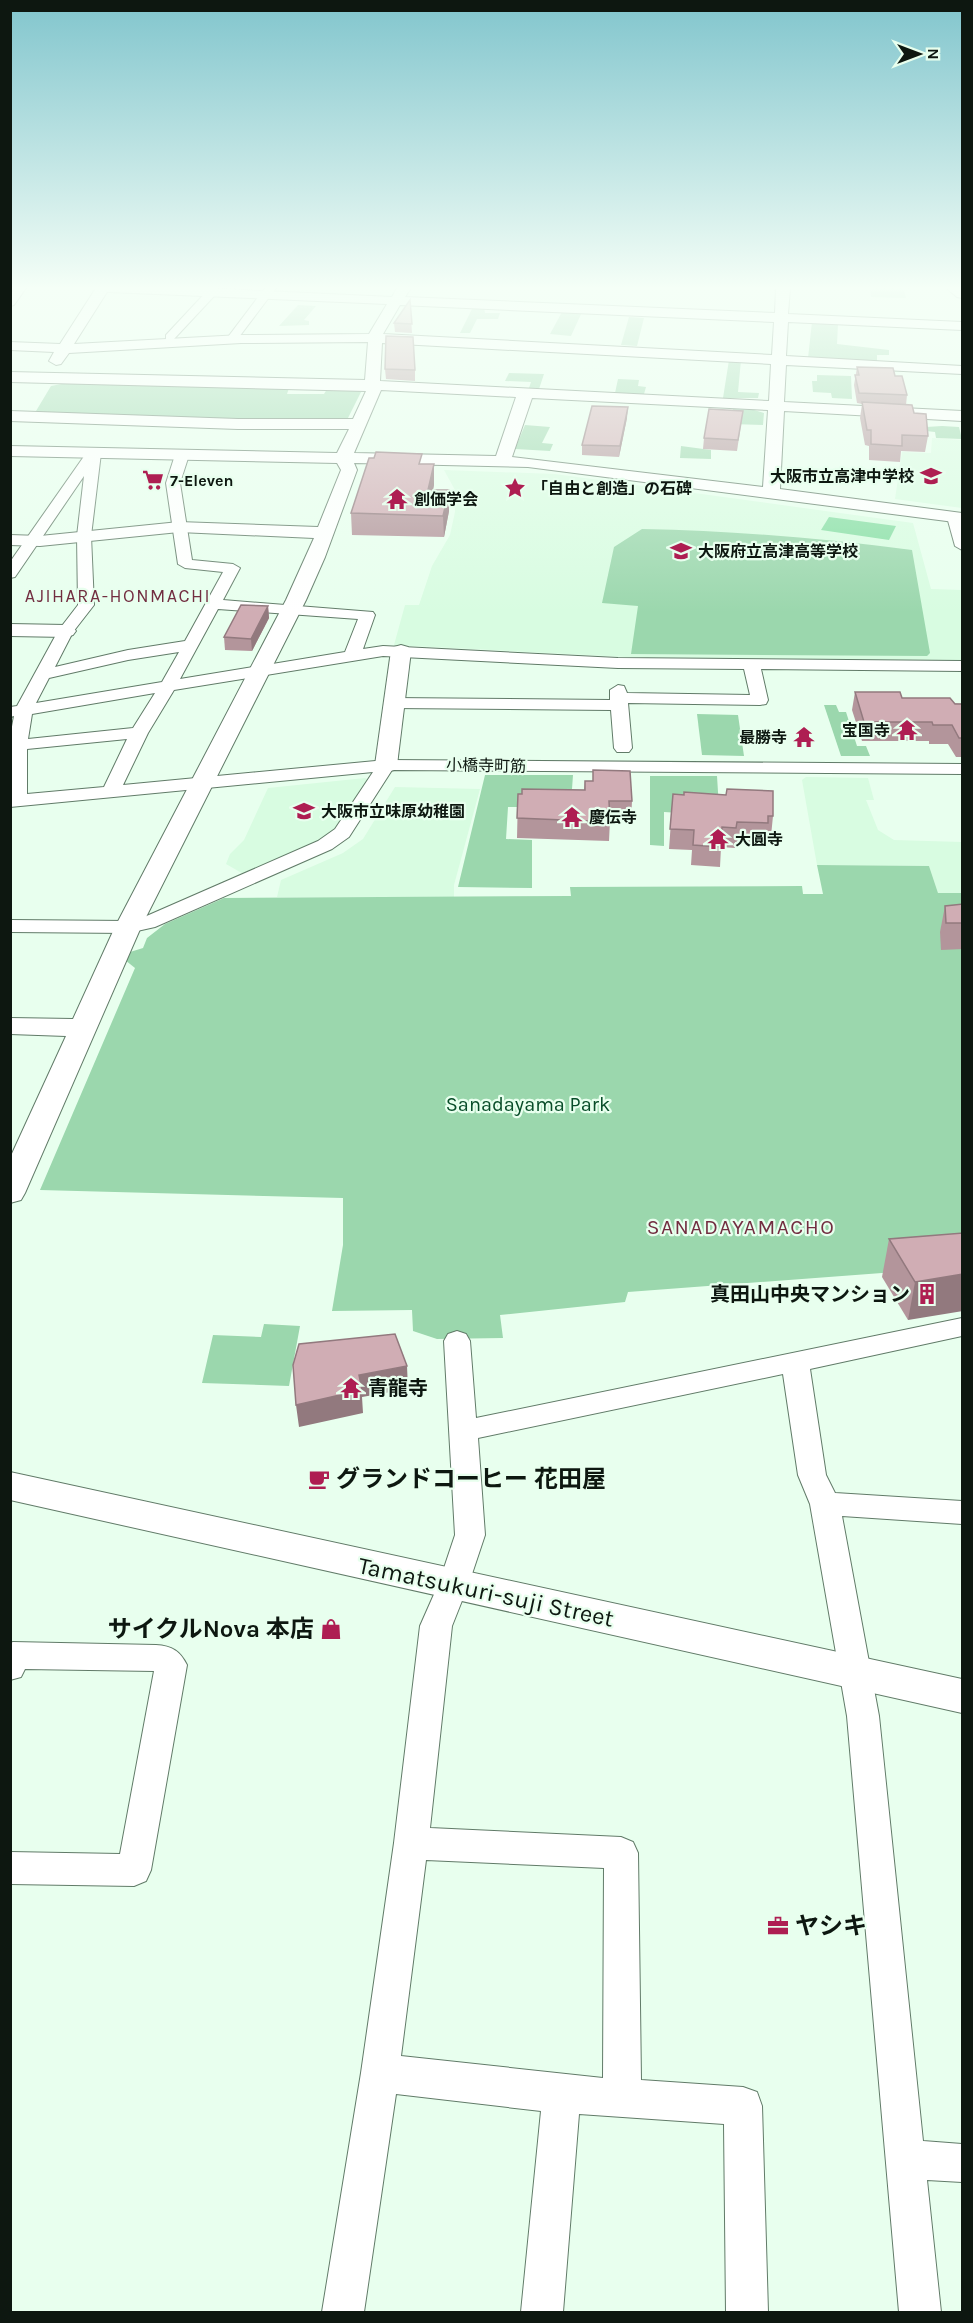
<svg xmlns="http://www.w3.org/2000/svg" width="973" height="2323" viewBox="0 0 973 2323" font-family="Karla,'Noto Sans JP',sans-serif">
  <rect width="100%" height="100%" fill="#e8ffee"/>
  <g fill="#d8fce1">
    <polygon points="932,438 962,440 962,508 895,499 902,452 931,453"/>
    <polygon points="444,470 555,474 913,523 931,589 962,590 962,661 626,657 394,645 405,605 419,605 432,566 450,535 455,512 455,490"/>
    <polygon points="806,777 868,778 874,800 866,800 878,830 894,840 962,842 962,893 938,893 929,866 817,865 802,780"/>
    <polygon points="365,778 369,780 335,834 247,876 226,864 230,854 244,840 268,788"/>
    <polygon points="395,787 480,789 454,885 454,897 277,897 281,880 343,853 363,839"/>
  </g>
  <g fill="#9bd7ad">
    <polygon points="870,288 913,288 914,289 904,289 906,298 871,297"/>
    <polygon points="298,305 316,306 304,320 309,321 309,325 279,326"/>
    <polygon points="473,307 484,308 485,313 500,313 498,319 477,319 470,333 460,333"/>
    <polygon points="562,312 582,312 571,336 550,334"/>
    <polygon points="629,317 644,318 637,346 621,345"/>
    <polygon points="812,322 838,324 837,344 889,350 889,355 877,355 877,361 808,358"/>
    <polygon points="729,360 741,360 738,392 759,393 758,398 723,398"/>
    <polygon points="509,373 544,374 539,389 529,388 531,382 505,381"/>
    <polygon points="817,375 851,376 852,399 832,398 831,393 813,392 812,381 817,381"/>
    <polygon points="618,379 639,380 638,386 646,387 644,394 615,393"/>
    <polygon points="72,382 289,388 287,394 324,394 327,389 355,389 361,392 348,418 259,419 48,414 36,411 51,386"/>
    <polygon points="733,409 754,410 764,413 763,425 731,424"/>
    <polygon points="525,425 550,427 542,443 553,444 550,451 515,449"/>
    <polygon points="942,426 959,427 962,439 936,438 935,432 926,431 926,427"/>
    <polygon points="681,446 711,450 711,459 680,458"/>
    <path d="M 642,529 C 734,531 821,538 912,550 L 930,653 L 927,656 L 631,654 L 638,606 L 602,603 L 614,547 Z"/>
    <polygon points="824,705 836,705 839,712 846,712 857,746 866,746 870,756 841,756"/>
    <polygon points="697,714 738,715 744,756 702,755"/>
    <polygon points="485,775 573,775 571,803 539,807 508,807 506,839 532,840 532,888 458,887"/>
    <polygon points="650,776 717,776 719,808 680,813 664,812 664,846 650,845"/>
    <polygon points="817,865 929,866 938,893 962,893 962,1267 628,1292 625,1302 500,1315 503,1338 437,1339 413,1331 412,1310 332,1311 343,1245 343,1198 40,1190 135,968 125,960 127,953 143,948 147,938 165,924 224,898 571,896 570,887 802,886 803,894 823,894"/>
    <polygon points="264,1324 300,1326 289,1386 202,1383 213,1335 261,1337"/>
  </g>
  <polygon fill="#87dea4" points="829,517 896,526 889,540 821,530"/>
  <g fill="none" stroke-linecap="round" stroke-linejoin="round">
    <defs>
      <g id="minor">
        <polygon points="15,288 26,288 14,305 10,306 10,295"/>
        <polygon points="265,288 276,288 236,341 228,341 228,337"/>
        <polygon points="212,289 217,292 216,294 174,339 166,339 166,335 208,290"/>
        <path d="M 94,449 L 101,453 L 91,536 L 94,605 L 73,632 L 55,667 L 128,650 L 185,641 L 223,572 L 185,568 L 178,564 L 166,483 L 175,455 L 182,451 L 189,455 L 180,483 L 192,560 L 233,564 L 240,568 L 223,600 L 373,612 L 375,615 L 363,649 L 383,646 L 618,658 L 962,661 L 962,671 L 761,669 L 768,700 L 766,704 L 760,705 L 628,703 L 632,748 L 629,752 L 617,752 L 614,748 L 611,710 L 393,708 L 387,707 L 384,703 L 387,699 L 393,698 L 610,700 L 610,690 L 618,685 L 624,686 L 627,693 L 750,695 L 744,669 L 618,668 L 383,656 L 174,690 L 148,733 L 123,785 L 386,760 L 962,764 L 962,774 L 392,770 L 349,837 L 332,849 L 155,927 L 128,933 L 10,932 L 10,920 L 128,921 L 142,918 L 318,841 L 335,829 L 373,772 L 10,807 L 10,737 L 14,716 L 10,717 L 10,707 L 17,706 L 58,631 L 78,605 L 77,536 L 84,476 L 15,577 L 10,578 L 10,562 L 87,452 ZM 218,609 L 358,619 L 345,652 L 180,679 ZM 179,652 L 162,682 L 36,703 L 49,678 L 128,660 ZM 155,693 L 133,728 L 28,739 L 32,714 ZM 127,739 L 104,787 L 27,794 L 27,749 Z"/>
        <polygon points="954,513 959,514 962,522 962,550 955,546 947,517"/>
        <path d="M 962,1318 L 962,1336 L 810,1369 L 826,1475 L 835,1493 L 962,1501 L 962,1524 L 842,1516 L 879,1716 L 923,2141 L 962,2144 L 962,2182 L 927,2180 L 941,2312 L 899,2312 L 847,1716 L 810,1504 L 798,1475 L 783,1374 L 478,1438 L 485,1535 L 469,1583 L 452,1626 L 430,1828 L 621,1837 L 633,1842 L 638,1853 L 641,2080 L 743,2087 L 757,2092 L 762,2106 L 768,2312 L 726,2312 L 724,2124 L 579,2114 L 563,2312 L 521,2312 L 541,2111 L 396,2094 L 364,2312 L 322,2312 L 361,2073 L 394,1843 L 420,1626 L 439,1583 L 455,1535 L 444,1341 L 448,1334 L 457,1331 L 466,1334 L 470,1341 L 476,1418 ZM 426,1860 L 604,1868 L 603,2078 L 401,2056 Z"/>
        <path d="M 13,1642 L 156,1645 C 172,1646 180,1651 187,1665 L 151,1870 L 146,1881 L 134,1886 L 10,1884 L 10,1852 L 120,1854 L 154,1671 L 25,1669 L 21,1677 L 10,1680 L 10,1643 Z"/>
      </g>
      <g id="tertiary">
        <path d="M 96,288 L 201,288 L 392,297 L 397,288 L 411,288 L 405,297 L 775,313 L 776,288 L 790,288 L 788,314 L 962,322 L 962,330 L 788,322 L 786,356 L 962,366 L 962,374 L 786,365 L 784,402 L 962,411 L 962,421 L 784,411 L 780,489 L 962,513 L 962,523 L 528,467 L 354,463 L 357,470 L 325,557 L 306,600 L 141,927 L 25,1193 L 21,1200 L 10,1203 L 10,1158 L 66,1036 L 10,1034 L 10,1018 L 73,1019 L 115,927 L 286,600 L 314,538 L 179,532 L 40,546 L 10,545 L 10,535 L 40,536 L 179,522 L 318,527 L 341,470 L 337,463 L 10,456 L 10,446 L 337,453 L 349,429 L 238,429 L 10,421 L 10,411 L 238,419 L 353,419 L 366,391 L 10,382 L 10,372 L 365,380 L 368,342 L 241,343 L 69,353 L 61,364 L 56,365 L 49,361 L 54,352 L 10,350 L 10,342 L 60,344 ZM 107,292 L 109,292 L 387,304 L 369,334 L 241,335 L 74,344 ZM 400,305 L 774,322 L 772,355 L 383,334 ZM 382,343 L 771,364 L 769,401 L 380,381 ZM 381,390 L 516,397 L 496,456 L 354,453 ZM 532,398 L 768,410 L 763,487 L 512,457 Z"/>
        <polygon points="946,288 962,288 962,298 957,297"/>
        <polygon points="10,624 66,625 73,627 76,631 73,635 66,637 10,636"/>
        <polygon points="401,645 408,647 411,651 397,765 394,770 386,772 378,770 375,765 391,651 394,647"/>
        <polygon points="10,1472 962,1679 962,1713 10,1500"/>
      </g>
    </defs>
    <use href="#minor" stroke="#617b68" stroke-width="2"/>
    <use href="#tertiary" stroke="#617b68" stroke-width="2"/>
    <use href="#minor" fill="#fff" fill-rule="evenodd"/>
    <use href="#tertiary" fill="#fff" fill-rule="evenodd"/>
  </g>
  <g fill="#b3959b">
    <polygon points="410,300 412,333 395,332 394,323"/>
    <polygon points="857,367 895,376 907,395 906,405 914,413 928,436 925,452 901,451 900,462 869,460 869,446 865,445 860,418 862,404 857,403 854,385"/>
    <polygon points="385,369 415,370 415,381 386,379"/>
    <polygon points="743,411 737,451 703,449 704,438"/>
    <polygon points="627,418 619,457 582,455 582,445"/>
    <polygon points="422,464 434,485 433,490 449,511 444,537 352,535 351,513"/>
    <polygon points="268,606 269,618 252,651 225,650 224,637"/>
    <polygon points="855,692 902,698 963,704 963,757 956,757 948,744 929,744 929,741 862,741 852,710"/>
    <polygon points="593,770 632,801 631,821 610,820 609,841 517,838 518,794 584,790 585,781 593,781"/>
    <polygon points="673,794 773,816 771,836 767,835 766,843 735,842 735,848 721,847 720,867 691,865 692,850 669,849"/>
    <polygon points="963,904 963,949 941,950 940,932 945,906"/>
    <polygon points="963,1233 908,1320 882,1277 889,1239"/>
  </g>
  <g fill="#92797e">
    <polygon points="628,407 627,418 619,457 620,446"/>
    <polygon points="434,464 434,485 428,511 428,490"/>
    <polygon points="449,490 449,511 444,537 443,516"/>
    <polygon points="268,606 269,618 252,651 251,639"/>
    <polygon points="963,1274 963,1311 908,1320 915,1282"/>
    <polygon points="407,1366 408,1389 362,1397 363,1413 299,1427 296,1405 359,1375"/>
  </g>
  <g fill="#d0adb4" stroke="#92797e" stroke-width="1.5">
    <polygon points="410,300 412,324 394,323"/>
    <polygon points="386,336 413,337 415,370 385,369"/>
    <polygon points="857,367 893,368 895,376 902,376 907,395 859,393 855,375 859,375"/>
    <polygon points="862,402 912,405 914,413 926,414 928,436 902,435 902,446 871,444 871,430 867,430"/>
    <polygon points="592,406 628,407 620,446 582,445"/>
    <polygon points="709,409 743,411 738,440 704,438"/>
    <polygon points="376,452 422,454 419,464 434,464 428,490 449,490 443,516 351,513 369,458 374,458"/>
    <polygon points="241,605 268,606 251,639 224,637"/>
    <polygon points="855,692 900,692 902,698 950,698 955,704 963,704 963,738 959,738 952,725 933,725 932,722 864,722"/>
    <polygon points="593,770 630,771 632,801 609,801 610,822 517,818 518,794 522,794 522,789 585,790 585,781 593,781"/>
    <polygon points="727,789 773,791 773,816 768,816 768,823 737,822 736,828 722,827 721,847 693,845 694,830 670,829 673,794 684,795 684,792 726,795"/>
    <polygon points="963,904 963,923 946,923 945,906"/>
    <polygon points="963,1233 963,1274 915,1282 889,1239"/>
    <polygon points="395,1334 407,1366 359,1375 362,1390 296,1405 293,1365 299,1344"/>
  </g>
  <linearGradient id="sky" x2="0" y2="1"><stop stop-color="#81c5cd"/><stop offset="0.47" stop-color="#f5fff7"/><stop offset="1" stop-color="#f5fff7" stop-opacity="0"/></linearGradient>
  <rect width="973" height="613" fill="url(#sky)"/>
  <defs>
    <symbol id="school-bare" viewBox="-9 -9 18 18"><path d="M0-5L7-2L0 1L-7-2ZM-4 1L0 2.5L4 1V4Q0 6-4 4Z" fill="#ae1e52" stroke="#e8ffee" stroke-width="2.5" paint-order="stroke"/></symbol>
    <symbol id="supermarket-bare" viewBox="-9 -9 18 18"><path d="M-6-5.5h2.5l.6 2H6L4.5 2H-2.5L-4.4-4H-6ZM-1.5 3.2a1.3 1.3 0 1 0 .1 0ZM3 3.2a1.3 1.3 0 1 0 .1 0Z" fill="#ae1e52" stroke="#e8ffee" stroke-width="2.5" paint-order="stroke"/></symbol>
    <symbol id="sight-bare" viewBox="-9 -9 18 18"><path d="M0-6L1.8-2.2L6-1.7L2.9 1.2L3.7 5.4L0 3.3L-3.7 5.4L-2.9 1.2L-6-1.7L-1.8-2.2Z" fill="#ae1e52" stroke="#e8ffee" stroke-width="2.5" paint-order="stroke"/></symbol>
    <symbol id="temple-bare" viewBox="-9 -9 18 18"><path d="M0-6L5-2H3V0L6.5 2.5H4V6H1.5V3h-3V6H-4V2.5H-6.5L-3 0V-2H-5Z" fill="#ae1e52" stroke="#e8ffee" stroke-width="2.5" paint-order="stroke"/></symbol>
    <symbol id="building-bare" viewBox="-9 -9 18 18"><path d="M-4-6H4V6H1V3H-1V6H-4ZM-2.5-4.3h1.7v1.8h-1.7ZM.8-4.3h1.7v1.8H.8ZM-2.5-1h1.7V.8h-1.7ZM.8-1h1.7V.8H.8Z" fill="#ae1e52" stroke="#e8ffee" stroke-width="2.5" paint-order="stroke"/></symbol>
    <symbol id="cafe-bare" viewBox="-9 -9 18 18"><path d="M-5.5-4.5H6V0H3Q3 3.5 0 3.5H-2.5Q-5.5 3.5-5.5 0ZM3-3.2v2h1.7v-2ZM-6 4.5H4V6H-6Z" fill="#ae1e52" stroke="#e8ffee" stroke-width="2.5" paint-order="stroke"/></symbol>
    <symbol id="shop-bare" viewBox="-9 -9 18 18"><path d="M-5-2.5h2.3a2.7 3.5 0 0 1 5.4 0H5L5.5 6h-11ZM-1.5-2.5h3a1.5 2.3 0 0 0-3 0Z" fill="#ae1e52" stroke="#e8ffee" stroke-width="2.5" paint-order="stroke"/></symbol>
    <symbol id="office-bare" viewBox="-9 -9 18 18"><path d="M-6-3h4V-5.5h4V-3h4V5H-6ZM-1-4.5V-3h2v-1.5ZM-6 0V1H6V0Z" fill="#ae1e52" stroke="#e8ffee" stroke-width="2.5" paint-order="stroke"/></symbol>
  </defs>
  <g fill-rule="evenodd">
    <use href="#school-bare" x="916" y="461" width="30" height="30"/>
    <use href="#supermarket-bare" x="138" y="465" width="30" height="30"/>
    <use href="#sight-bare" x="500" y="473" width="30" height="30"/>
    <use href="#temple-bare" x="382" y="484" width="30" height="30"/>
    <use href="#school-bare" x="666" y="536" width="30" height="30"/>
    <use href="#temple-bare" x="892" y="715" width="30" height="30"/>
    <use href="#temple-bare" x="789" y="722" width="30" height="30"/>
    <use href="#school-bare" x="289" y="796" width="30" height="30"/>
    <use href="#temple-bare" x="557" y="802" width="30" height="30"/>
    <use href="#temple-bare" x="703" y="824" width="30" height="30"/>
    <use href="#building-bare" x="912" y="1279" width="30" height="30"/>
    <use href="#temple-bare" x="336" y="1373" width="30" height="30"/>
    <use href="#cafe-bare" x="304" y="1464" width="30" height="30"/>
    <use href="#shop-bare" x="316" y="1614" width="30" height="30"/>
    <use href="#office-bare" x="763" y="1911" width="30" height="30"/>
  </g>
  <g text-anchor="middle" stroke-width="4.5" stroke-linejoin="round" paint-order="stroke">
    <g font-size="16" font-weight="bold" fill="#0d1710" stroke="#e8ffee" text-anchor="start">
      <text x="914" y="482" text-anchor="end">大阪市立高津中学校</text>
      <text x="170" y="486">7-Eleven</text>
      <text x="532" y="494">「自由と創造」の石碑</text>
      <text x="414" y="505">創価学会</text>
      <text x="698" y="557">大阪府立高津高等学校</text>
      <text x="890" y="736" text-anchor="end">宝国寺</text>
      <text x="787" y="743" text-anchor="end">最勝寺</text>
      <text x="321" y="817">大阪市立味原幼稚園</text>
      <text x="589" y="823">慶伝寺</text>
      <text x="735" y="845">大圓寺</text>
    </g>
    <g font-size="16" fill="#0d1710" stroke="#e8ffee">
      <text transform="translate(486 765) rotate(1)" y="6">小橋寺町筋</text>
    </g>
    <g font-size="18" letter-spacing="1.5" fill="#722d40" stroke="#e8ffee">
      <text x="118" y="602">AJIHARA-HONMACHI</text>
    </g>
    <g font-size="20" fill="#074c28" stroke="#e8ffee">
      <text x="528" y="1111">Sanadayama Park</text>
    </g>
    <g font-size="20" font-weight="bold" fill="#0d1710" stroke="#e8ffee" text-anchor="end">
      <text x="910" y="1301">真田山中央マンション</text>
      <text x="368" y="1395" text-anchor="start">青龍寺</text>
    </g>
    <g font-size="21" letter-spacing="1.5" fill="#722d40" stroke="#e8ffee">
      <text x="741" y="1234">SANADAYAMACHO</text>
    </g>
    <g font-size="24" font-weight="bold" fill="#0d1710" stroke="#e8ffee" text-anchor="start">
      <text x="336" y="1487">グランドコーヒー 花田屋</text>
      <text x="314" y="1637" text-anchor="end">サイクルNova 本店</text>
      <text x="795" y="1934">ヤシキ</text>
    </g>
    <g font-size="24" fill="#0d1710" stroke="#e8ffee">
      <text transform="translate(486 1592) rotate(12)" y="8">Tamatsukuri-suji Street</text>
    </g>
  </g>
  <rect width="973" height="2323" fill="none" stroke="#0d1710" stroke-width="24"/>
  <g transform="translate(919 54) rotate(90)" stroke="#e8ffee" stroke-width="4.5" paint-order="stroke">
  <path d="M0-4.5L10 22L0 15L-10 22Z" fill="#0d1710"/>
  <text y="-9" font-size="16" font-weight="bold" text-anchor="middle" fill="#0d1710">N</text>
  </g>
</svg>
